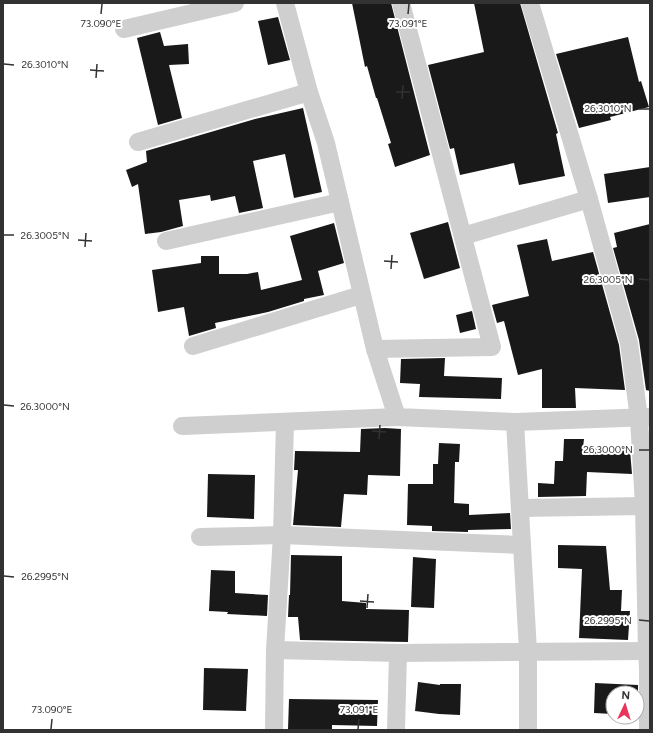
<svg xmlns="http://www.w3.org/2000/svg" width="653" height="733" viewBox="0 0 653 733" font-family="Figtree,sans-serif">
  <rect width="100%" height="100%" fill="#fff"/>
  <g fill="#191919">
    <polygon points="352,3 391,3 430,155 395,167 388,144 391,143 377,98 376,98 367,66 365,67"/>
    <polygon points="474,3 520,3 558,133 556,134 565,176 519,185 514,163 460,175 454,148 450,149 428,65 484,52"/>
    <polygon points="278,17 290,60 268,65 258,21"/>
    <polygon points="160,32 164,46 188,44 189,64 169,65 182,118 158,125 137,38"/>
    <polygon points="628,37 639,82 641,81 649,107 610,117 611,120 579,128 556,54"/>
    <polygon points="303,108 322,192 294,198 285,154 253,161 263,208 239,213 235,196 211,201 210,195 179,200 183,226 161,232 145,234 138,184 132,187 126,170 147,162 146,151 255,119"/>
    <polygon points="650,167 650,197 608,203 604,174"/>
    <polygon points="448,222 460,268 424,279 410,233"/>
    <polygon points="334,223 344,263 318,271 324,295 304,299 304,301 268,312 215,323 216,328 189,336 184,307 158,312 152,270 201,263 201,256 219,256 219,274 247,274 258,272 261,290 302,280 290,236"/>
    <polygon points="650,224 650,391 646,390 639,340 613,248 617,247 614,233"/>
    <polygon points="547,239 552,261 593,252 619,345 625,390 575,388 576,408 542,408 542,369 518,375 504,321 497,323 492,305 529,296 517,245"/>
    <polygon points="472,311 476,329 460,333 456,315"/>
    <polygon points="445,358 444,376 502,378 501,399 419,397 420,384 400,383 401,359"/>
    <polygon points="385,428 401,429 400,476 368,475 367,495 344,494 341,527 293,525 298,470 294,470 295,451 360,452 361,429"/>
    <polygon points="564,439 584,439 583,448 630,450 632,474 587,472 586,496 538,497 538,483 554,484 555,461 563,461"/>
    <polygon points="439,443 460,444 459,462 455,462 454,503 469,504 469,515 510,513 511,529 468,530 468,532 432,531 432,526 407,525 408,484 433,484 433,464 438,464"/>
    <polygon points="208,474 255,475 254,519 207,517"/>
    <polygon points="558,545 606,546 610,590 622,590 621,611 630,611 628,640 579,638 582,569 558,568"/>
    <polygon points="291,555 342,556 342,601 366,603 366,609 409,610 408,642 300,640 298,617 288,617 289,595 290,595"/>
    <polygon points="413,557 436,559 434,608 411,607"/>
    <polygon points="211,570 235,571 235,593 268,595 267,616 227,614 228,612 209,611"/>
    <polygon points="204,668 248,669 246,711 203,710"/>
    <polygon points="418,682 440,685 440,684 461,684 460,715 439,714 415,711"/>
    <polygon points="595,683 638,685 638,715 637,693 613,693 613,714 594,713"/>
    <polygon points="289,699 378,700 377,726 332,725 332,730 288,730"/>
  </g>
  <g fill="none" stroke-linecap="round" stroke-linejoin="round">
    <g stroke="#cfcfcf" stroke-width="18">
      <polyline points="285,3 309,92 326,143 375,349 397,417 515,422 650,417"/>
      <polyline points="530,3 589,199 629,343 639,418 644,506 647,651 648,668 650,668"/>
      <polyline points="124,29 235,3"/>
      <polyline points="138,142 309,92"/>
      <polyline points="463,236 589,199"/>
      <polyline points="166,241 340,202"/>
      <polyline points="193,346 361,295"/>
      <polyline points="375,349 492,347 401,3"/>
      <polyline points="515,422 528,651 528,730"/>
      <polyline points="182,426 397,417"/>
      <polyline points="520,508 644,506"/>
      <polyline points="200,537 282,535 522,545"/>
      <polyline points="275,650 398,653 647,651"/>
      <polyline points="648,668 648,730"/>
      <polyline points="274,730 275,650 282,535 285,422"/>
      <polyline points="396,730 398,653"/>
    </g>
  </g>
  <path fill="none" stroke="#323232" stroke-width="1.5" d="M 101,14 L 102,4M 408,14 L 409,4M 4,64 L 14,65M 90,70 L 104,71M 96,78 L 97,64M 396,92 L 410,92M 402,99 L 403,85M 639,109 L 649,109M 4,235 L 14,235M 78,240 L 92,241M 85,247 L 86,233M 384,261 L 398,262M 391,269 L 392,255M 639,279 L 649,280M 4,405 L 14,406M 372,431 L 386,432M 379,439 L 380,425M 639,450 L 649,450M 4,576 L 14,577M 360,601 L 374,602M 367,608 L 368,594M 639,620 L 649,621M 51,729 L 52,719M 358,729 L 359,719"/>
  <g font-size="10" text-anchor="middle" fill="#323232" stroke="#fff" stroke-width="4" stroke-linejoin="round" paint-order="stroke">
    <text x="101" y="27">73.090°E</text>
    <text x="408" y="27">73.091°E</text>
    <text x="45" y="68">26.3010°N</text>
    <text x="608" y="112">26.3010°N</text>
    <text x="45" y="239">26.3005°N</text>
    <text x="608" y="283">26.3005°N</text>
    <text x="45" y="410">26.3000°N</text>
    <text x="608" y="453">26.3000°N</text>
    <text x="45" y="580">26.2995°N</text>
    <text x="608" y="624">26.2995°N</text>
    <text x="52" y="713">73.090°E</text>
    <text x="359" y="713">73.091°E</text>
  </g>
  <rect width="653" height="733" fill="none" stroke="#323232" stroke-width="8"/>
  <g transform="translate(625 705) rotate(4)"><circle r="19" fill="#ffffff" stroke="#adadad"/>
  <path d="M0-3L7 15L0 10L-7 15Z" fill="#e9345b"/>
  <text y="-6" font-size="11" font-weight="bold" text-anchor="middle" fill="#323232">N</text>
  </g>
</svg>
